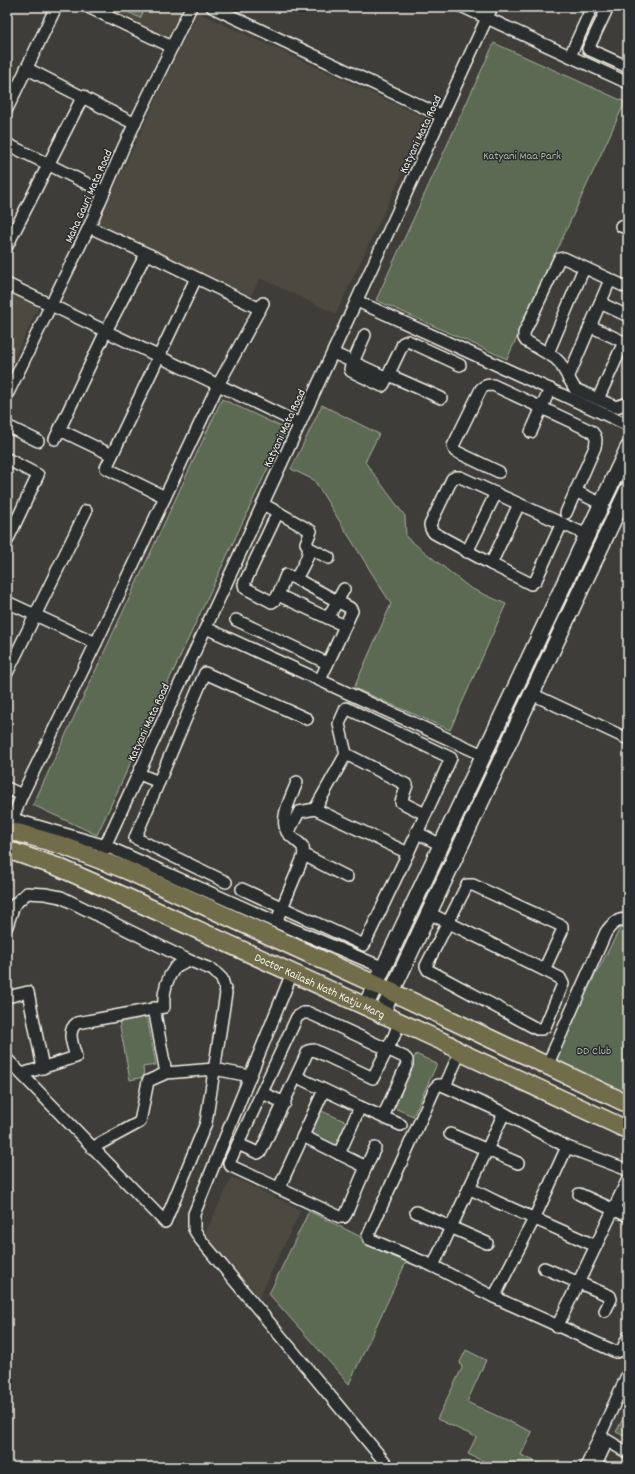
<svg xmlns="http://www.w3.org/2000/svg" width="635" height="1474" viewBox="0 0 635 1474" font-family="Dekko,sans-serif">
  <rect width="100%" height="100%" fill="#3e3d39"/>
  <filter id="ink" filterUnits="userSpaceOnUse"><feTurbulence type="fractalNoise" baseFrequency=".025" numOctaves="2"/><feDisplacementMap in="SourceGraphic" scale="8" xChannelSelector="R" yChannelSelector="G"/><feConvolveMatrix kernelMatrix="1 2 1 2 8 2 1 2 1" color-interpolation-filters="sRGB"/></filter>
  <g filter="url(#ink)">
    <g fill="#4c4841">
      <polygon points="105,7 184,7 169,37"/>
      <polygon points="197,12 428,119 336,314 260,278 251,296 97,225"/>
      <polygon points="7,291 39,306 7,373"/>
      <polygon points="232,1177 301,1210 259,1298 204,1235"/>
    </g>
    <g fill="#5b6a53" stroke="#a8ae9e">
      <polygon points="118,7 146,7 140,18"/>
      <polygon points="494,43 625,102 507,359 376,300"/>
      <polygon points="222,399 286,429 97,835 33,805"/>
      <polygon points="322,405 379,434 365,462 405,516 406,537 470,588 506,604 450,730 354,688 391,604 314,480 291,469"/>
      <polygon points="625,919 628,920 628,1104 547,1066"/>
      <polygon points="147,1016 156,1065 143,1067 144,1077 130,1080 119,1021"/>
      <polygon points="416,1054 437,1064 413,1116 392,1107"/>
      <polygon points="317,1109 347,1122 334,1149 305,1136"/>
      <polygon points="309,1211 407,1260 349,1384 269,1294"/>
      <polygon points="466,1350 486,1360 467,1402 532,1432 521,1455 548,1467 495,1467 468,1454 476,1437 437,1419 462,1368 460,1362"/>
      <polygon points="628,1409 628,1438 616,1432"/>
    </g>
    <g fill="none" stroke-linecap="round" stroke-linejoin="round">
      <defs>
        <g id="street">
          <polyline points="88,7 172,47"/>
          <polyline points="212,7 442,116"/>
          <polyline points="463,7 628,83"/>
          <polyline points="608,7 588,49 628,67"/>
          <polyline points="570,56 592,7"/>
          <polyline points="26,68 135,124"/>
          <polyline points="7,109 56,7"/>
          <polyline points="7,144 104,192"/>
          <polyline points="621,226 628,229"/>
          <polyline points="89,227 150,255"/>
          <polyline points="7,246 83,96"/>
          <polyline points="7,284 300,424"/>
          <polyline points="357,301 628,425"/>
          <polyline points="600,303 628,316"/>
          <polyline points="590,326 628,344"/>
          <polyline points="365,335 350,369 351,371 382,386 384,384 402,346 403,343 408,341 460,365"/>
          <polyline points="333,353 379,374"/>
          <polyline points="548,353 584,268"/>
          <polyline points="389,375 441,398"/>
          <polyline points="568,378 610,280"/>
          <polyline points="7,395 89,227 124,146 191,7"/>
          <polyline points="598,399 624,342"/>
          <polyline points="625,404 616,407 575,389 560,363 555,358 526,341 524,338 524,333 559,259 564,258 628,288"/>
          <polyline points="7,426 38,441"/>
          <polyline points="60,430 112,455"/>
          <polyline points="531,432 550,389"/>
          <polyline points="55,439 106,331 145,256 150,255 260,309"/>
          <polyline points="7,459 38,475 7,541"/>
          <path d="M 499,472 L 455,451 L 453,446 L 481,389 C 485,385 488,385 493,385 L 591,431 C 596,436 597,439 595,447 L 566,513"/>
          <polyline points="575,491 602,504"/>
          <polyline points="165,497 106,468 196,278"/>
          <path d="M 263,504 L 311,531 L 306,543 C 314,552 301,568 297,577 L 298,580 L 350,608 L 352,611 L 320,680"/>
          <polyline points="278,512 244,584 245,588 272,602 275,600 278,595 345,626"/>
          <polyline points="562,523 536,580 531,584 491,564 434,533 431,529 430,525 452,479 456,477 460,477 587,535"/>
          <polyline points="309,548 329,558"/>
          <polyline points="467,552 496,493"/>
          <polyline points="491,564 519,504"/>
          <polyline points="278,595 286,575 297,579"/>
          <polyline points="7,602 96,643"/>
          <polyline points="328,618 344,589"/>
          <polyline points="236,620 327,663"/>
          <polyline points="206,628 483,755"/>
          <polyline points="7,673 86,511"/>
          <polyline points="532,694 628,739"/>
          <polyline points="346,754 407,785 401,802 425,814"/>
          <polyline points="139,774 159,782"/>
          <polyline points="7,788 22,795"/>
          <polyline points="315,809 346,754 339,724 346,708 451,758 408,853"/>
          <polyline points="7,819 13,819 106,846 276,922 384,968"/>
          <polyline points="7,832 22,795 96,643 218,385 263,303"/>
          <polyline points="416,832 441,845"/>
          <polyline points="304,855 347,877"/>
          <polyline points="99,859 492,7"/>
          <polyline points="226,882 135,838 205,673 307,719"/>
          <polyline points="242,889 364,945 408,853 315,809 299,812 288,833"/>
          <polyline points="429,913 560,978 563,984 545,1027 542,1029 537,1029 428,970 426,966 467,885 473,885 562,926 562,931 544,970"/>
          <path d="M 279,915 L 304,855 L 303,847 C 299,842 291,837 287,832 C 279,818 292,796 297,782"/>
          <polyline points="7,926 14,905 27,893 45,894 61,897 188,960 213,970 222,979 226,993 206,1123 165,1222 7,1059"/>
          <polyline points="292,973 194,1214 194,1229 200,1239 389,1467"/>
          <polyline points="7,997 28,992 43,1068"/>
          <polyline points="154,1008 166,1073 214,1069 250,1076"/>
          <path d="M 547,1066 L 606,932 C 611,925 618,917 628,920"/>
          <path d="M 22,1074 L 76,1057 C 73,1045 66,1031 77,1023 L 164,1007 C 163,994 166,980 174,969 C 177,965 183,963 188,960"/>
          <polyline points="297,1077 360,1107 401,1125"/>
          <polyline points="445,1086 460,1052"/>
          <polyline points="262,1093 285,1103"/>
          <polyline points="450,1134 518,1163"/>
          <polyline points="303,1136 366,1167 346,1214 344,1217 340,1217 231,1166 229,1163 297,1017 303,1013 309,1013 404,1057 407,1060 407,1064 383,1117"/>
          <polyline points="238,1144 258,1153 261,1151 308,1051 314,1050 373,1078 394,1036 399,1023"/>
          <polyline points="92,1148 140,1122 148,1081 166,1073"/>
          <polyline points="339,1154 360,1107"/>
          <polyline points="366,1167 375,1148"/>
          <polyline points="628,1170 567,1147 504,1113 442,1085 438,1085 435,1088 368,1236 369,1239 433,1266 494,1297 616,1352 622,1350 628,1337"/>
          <polyline points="279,1188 324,1090"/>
          <polyline points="469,1188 497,1202 596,1246"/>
          <polyline points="579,1194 628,1216"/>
          <polyline points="416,1212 487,1243"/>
          <polyline points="433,1266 504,1113"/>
          <polyline points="544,1268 610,1296 611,1299 605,1311"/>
          <polyline points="494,1297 534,1219 567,1147"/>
          <polyline points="557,1327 628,1179"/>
          <polyline points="600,1436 628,1453"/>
          <polyline points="586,1467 628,1373"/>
          <polyline points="595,1467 607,1441"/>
        </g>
        <g id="secondary">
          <polyline points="365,1007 628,448"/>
          <polyline points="381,1015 628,489"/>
        </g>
        <g id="primary">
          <polyline points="7,832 19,833 64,846 126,870 392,992 628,1104"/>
          <path id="s1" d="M 7,852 L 14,852 L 58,867 L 115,892 L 448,1044 L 460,1052 L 628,1130"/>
        </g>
      </defs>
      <use href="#street" stroke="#f4f1e8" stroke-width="14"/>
      <use href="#secondary" stroke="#f4f1e8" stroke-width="18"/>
      <use href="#primary" stroke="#f4f1e8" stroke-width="20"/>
      <use href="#street" stroke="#2a2d2e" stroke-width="11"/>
      <use href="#secondary" stroke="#2a2d2e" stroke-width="15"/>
      <use href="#primary" stroke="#716d4b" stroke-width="17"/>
    </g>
  </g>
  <g text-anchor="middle" stroke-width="3" stroke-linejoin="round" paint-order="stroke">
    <g font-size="12" fill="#f4f1e8" stroke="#2a2d2e">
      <text transform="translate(420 134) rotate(-65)" y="4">Katyani Mata Road</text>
      <text transform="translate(88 196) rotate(-66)" y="4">Maha Gauri Mata Road</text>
      <text transform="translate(284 428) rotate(-65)" y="4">Katyani Mata Road</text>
      <text transform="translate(148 722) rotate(-65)" y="4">Katyani Mata Road</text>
      <text dy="4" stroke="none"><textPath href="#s1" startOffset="341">Doctor Kailash Nath Katju Marg</textPath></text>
    </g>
    <g font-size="12" fill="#afb4a5" stroke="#2a2d2e">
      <text x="522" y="159">Katyani Maa Park</text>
      <text x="594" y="1054">DD Club</text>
    </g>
  </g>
  <rect width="635" height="1474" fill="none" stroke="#2a2d2e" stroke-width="24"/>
  <rect x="12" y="12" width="611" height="1450" fill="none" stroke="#f4f1e8" stroke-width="1.5" filter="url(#ink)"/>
</svg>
